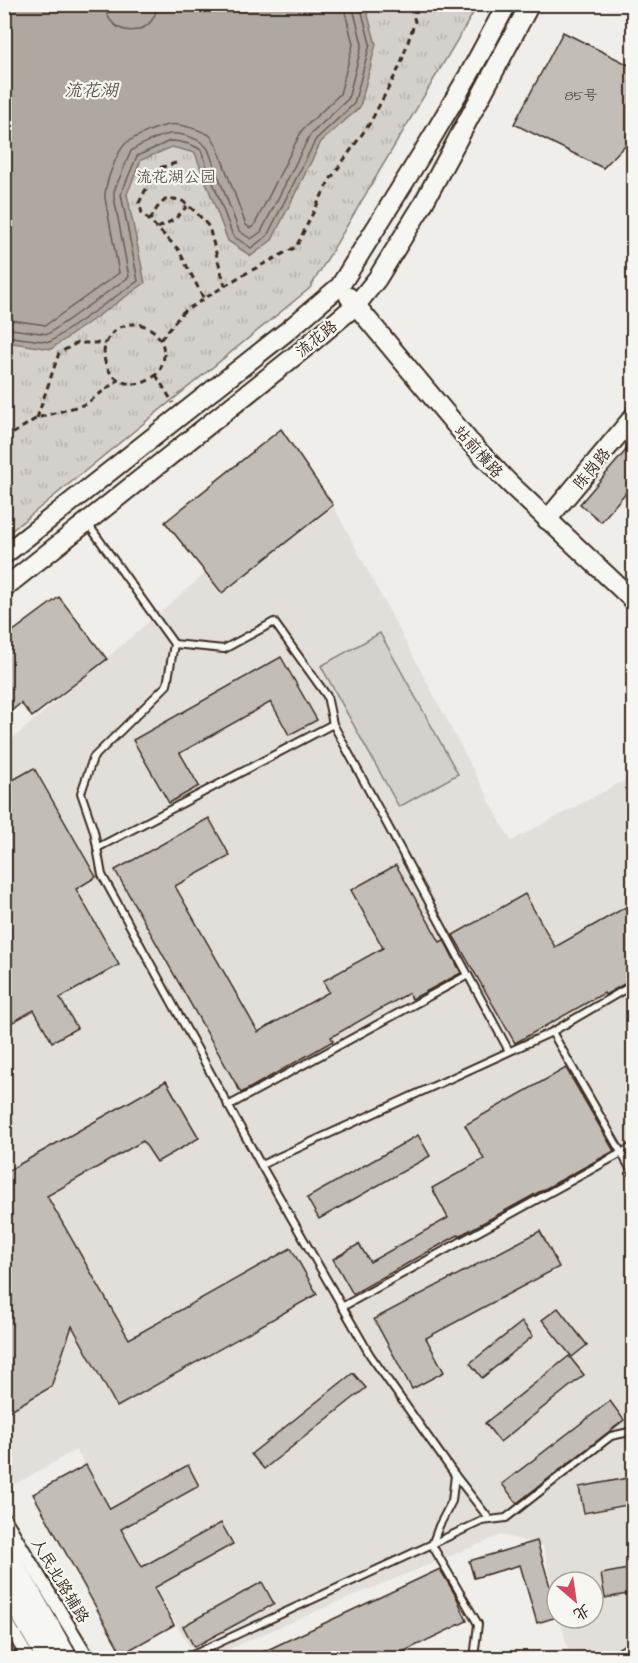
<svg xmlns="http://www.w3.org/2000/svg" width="638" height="1663" viewBox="0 0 638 1663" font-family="'Architects Daughter','LXGW WenKai TC',sans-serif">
  <defs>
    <pattern id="grass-tufts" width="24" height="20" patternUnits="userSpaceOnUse" patternTransform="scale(1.5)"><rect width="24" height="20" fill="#d4d1cc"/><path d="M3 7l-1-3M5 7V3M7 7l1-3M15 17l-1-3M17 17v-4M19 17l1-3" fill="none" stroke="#b7b4af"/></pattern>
  </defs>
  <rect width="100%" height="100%" fill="#efeeea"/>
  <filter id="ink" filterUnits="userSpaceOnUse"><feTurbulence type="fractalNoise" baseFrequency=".0167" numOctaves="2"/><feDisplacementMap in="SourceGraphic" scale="12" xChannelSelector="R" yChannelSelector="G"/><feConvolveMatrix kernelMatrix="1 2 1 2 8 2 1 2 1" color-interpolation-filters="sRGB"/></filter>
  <g filter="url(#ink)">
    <polygon fill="#e2dfdb" points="333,505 511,841 633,776 633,1658 570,1658 560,1618 593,1618 593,1582 557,1582 557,1605 543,1546 502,1535 326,1607 208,1658 196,1658 76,1450 15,1484 4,1465 4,746 206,573 222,592"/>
    <polygon fill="url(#grass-tufts)" stroke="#887e75" stroke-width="1.5" points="5,5 478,5 310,288 5,536"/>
    <polygon fill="#d4d1cc" stroke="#887e75" stroke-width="1.5" points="380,633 458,774 399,807 321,666"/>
    <polygon fill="#afa8a1" stroke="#81766d" stroke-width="1.5" points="127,4 129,8 142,4 365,5 376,44 360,107 321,142 272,240 251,256 228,241 195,153 172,147 141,160 127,194 145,283 51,349 7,342 5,344 5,5"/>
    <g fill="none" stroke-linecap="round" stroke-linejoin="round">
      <g stroke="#695c52" stroke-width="1.5">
        <path d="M 105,4 C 107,40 156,39 157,4"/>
        <path d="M 4,319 L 46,325 L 119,273 L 105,198 C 104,186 117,151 126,143 C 134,137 159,126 169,125 C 178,123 201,130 209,135 C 213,138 215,142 217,146 L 246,225 L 250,228 L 254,226 L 302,130 L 340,94 L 353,44 L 343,4"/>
        <path d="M 4,328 L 48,334 L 129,277 L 114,197 L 114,191 L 131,151 C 139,145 161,135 170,134 C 181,132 203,140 208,149 L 239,231 L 251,239 L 261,232 L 310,135 L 348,99 L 362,44 L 352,4"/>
        <path d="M 4,336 L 50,342 L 138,281 L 121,194 L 137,156 L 170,141 C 179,141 193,144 201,150 L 233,236 L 251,248 L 267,236 L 316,139 L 354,104 L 370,44 L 360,4"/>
      </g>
    </g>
    <g fill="#c2bdb7" stroke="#3b2a1e" stroke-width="1.5">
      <polygon points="563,32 633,67 633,137 603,168 514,124"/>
      <polygon points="281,429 333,505 222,593 165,522"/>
      <polygon points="633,442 633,484 601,522 580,504"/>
      <polygon points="59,597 107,659 32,717 21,703 4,717 4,638"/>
      <polygon points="281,657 317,720 289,735 271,702 180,753 199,786 169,803 133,740"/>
      <polygon points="34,768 96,877 76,889 119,965 60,998 77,1028 52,1042 34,1010 4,1027 4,968 12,963 4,949 4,785"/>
      <polygon points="209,818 230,856 175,886 258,1032 329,992 323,981 383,948 351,890 396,865 440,942 444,940 461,973 412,999 409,993 331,1037 333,1041 241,1093 115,870"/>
      <polygon points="525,894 555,947 633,903 633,979 605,995 604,993 515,1043 453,935"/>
      <polygon points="566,1068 614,1151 459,1236 458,1235 353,1294 333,1259 359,1244 370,1262 448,1218 432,1188 484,1159 465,1125"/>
      <polygon points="166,1081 199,1138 157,1162 143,1141 47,1196 129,1339 291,1248 317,1294 117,1407 72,1326 51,1387 4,1414 4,1173"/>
      <polygon points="418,1135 430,1156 319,1219 307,1198"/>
      <polygon points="540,1231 559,1267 426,1338 444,1372 412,1389 374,1319"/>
      <polygon points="558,1308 587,1345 572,1357 542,1320"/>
      <polygon points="522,1322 533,1336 482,1378 470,1363"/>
      <polygon points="569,1356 584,1375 500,1442 485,1423"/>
      <polygon points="353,1373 366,1388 264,1469 251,1454"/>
      <polygon points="610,1401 624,1420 517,1503 502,1484"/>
      <polygon points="86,1465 110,1509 188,1465 199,1486 121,1529 142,1567 221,1523 233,1544 154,1588 174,1625 122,1654 33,1494"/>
      <polygon points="633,1477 633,1504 584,1513 579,1487"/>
      <polygon points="537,1541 557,1611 557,1617 537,1623 520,1565 474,1578 469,1561"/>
      <polygon points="633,1568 633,1593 605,1598 601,1574"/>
      <polygon points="440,1569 456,1596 467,1621 388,1659 248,1659"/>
      <polygon points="262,1582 274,1604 194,1647 183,1626"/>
      <polygon points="633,1639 633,1659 602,1659"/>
    </g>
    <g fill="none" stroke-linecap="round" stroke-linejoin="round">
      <defs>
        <g id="lane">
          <polyline points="88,524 174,644 167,685 93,758 81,793 94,831 102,875 261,1165 370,1355 455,1475 490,1520"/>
          <polyline points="174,644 224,649 274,622 327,696 333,724 509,1051"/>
          <polyline points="97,848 333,724"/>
          <polyline points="552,1032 634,1175"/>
          <polyline points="228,1106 468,975"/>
          <polyline points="261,1165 552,1032 634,984"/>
          <polyline points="342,1307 634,1146"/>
          <polyline points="455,1475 452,1501 439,1526 432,1545 478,1624 474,1658"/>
          <polyline points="186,1658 482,1521 506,1518 611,1436 634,1431"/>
        </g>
        <g id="street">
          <polyline points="4,1518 88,1658"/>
          <polyline points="4,1617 28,1658"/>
        </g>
        <g id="secondary">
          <polyline points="349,297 469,441 509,483 634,601"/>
          <polyline points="547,520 634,416"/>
          <polyline points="4,555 286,332 340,286 431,139 471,71 507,4"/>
          <polyline points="4,588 306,347 356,305 377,279 422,206 530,4"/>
        </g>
        <g id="primary">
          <polyline points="4,1547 67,1658"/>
          <polyline points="4,1584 47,1658"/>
        </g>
      </defs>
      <use href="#lane" stroke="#3b2a1e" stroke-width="10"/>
      <use href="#street" stroke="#3b2a1e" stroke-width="16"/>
      <use href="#secondary" stroke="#3b2a1e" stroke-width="22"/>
      <use href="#primary" stroke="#3b2a1e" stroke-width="24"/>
      <g stroke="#3b2a1e" stroke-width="3" stroke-dasharray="6 4.5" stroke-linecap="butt">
        <polyline points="176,163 159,168 149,183 139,203 142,213 178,249 204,299"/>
        <polyline points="150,220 157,208 165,200 174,199 181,200 196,212 209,227 225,286"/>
        <polyline points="158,228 175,219 187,206"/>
        <circle cx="134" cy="354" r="30"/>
        <polyline points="161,339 183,312 239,277 296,247 329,181 370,123 400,66 415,21 409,4"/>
        <polyline points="156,375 173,403"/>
        <polyline points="37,418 59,353 77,343 106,343"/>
        <polyline points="4,439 37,418 86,404 118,380"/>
      </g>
      <use href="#lane" stroke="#f6f6f2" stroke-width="6"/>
      <use href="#street" stroke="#f6f6f2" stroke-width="12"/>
      <use href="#secondary" stroke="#f6f6f2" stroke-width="18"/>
      <use href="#primary" stroke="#f6f6f2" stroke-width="20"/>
    </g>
  </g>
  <g text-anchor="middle" stroke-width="4.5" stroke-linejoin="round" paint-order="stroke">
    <g font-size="14" fill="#5d4f44">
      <text x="581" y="100">85号</text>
    </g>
    <g font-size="16" fill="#61544a" stroke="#f6f6f2">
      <text x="176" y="182">流花湖公园</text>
    </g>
    <g font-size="16" fill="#3b2a1e" stroke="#f6f6f2">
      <text transform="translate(316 338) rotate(-39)" y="6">流花路</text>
      <text transform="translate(479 451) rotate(48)" y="6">站前横路</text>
      <text transform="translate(591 468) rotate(-50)" y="6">陈岗路</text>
      <text transform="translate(61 1580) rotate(59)" y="6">人民北路辅路</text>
    </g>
    <g font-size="18" font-style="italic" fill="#64564c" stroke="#f6f6f2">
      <text x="91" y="96">流花湖</text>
    </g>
  </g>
  <rect width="638" height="1663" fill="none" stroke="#f6f6f2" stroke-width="24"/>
  <rect x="12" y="12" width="614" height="1639" fill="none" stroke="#3b2a1e" stroke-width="2" filter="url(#ink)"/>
  <g transform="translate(575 1600) rotate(151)"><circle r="28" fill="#f6f6f2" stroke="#aba49d" stroke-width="1.5"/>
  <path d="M0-4.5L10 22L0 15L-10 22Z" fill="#d1495b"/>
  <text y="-9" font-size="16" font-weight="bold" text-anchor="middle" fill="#3b2a1e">北</text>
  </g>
</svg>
